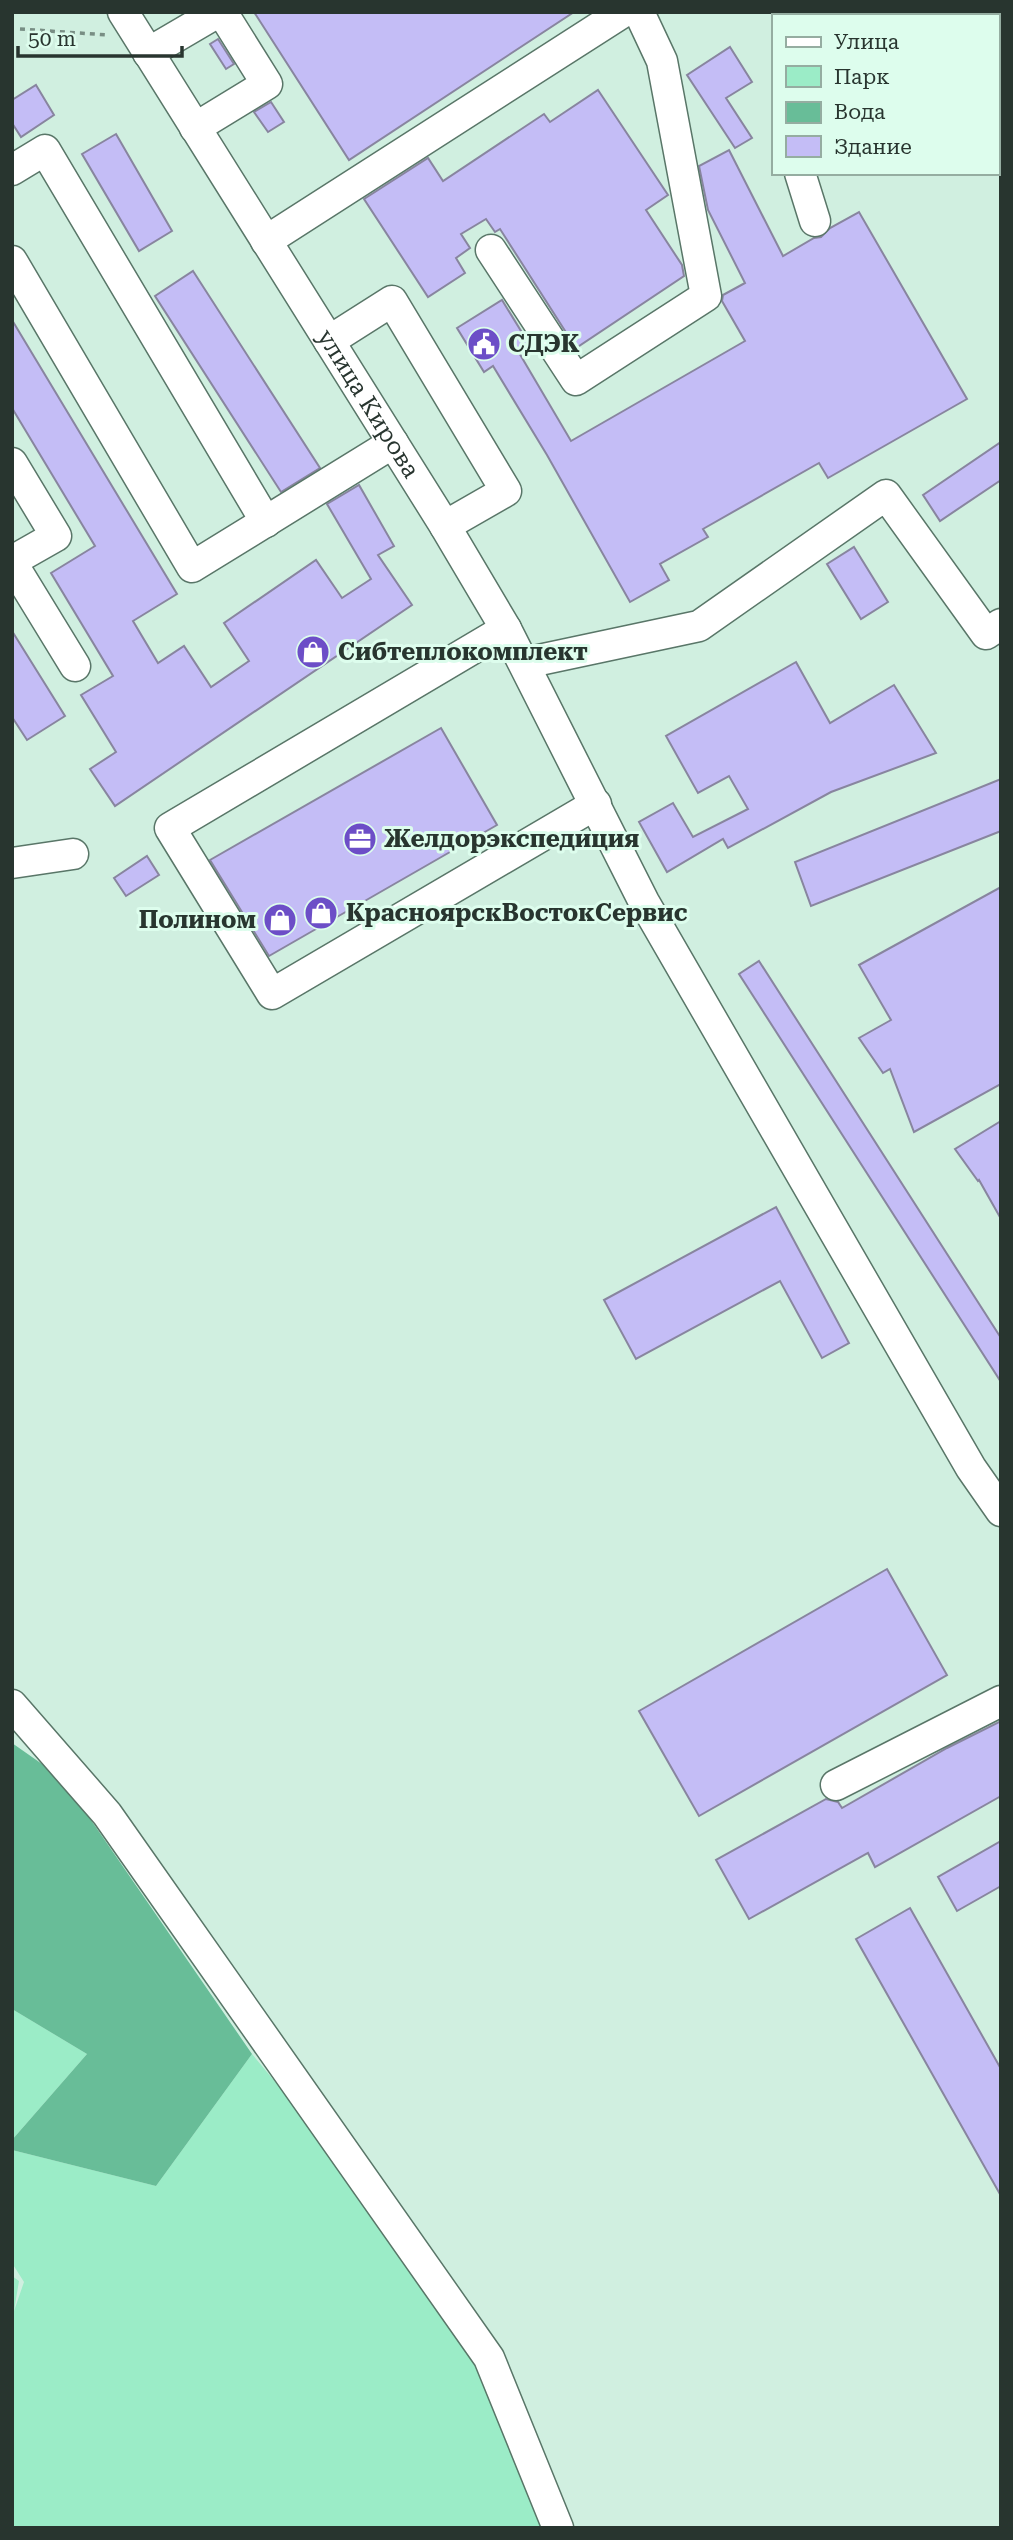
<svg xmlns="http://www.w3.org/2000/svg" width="1013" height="2540" viewBox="0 0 1013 2540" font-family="'Roboto Serif',serif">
  <rect width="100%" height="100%" fill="#d0efe0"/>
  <g fill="#9becc7">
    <polygon points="12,2009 87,2054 12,2140"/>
    <polygon points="252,2054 353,2175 469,2343 546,2528 12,2528 12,2276 19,2281 14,2311 24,2282 12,2263 12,2150 156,2186"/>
  </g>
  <polygon fill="#68bd98" points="12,1743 62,1778 252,2054 156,2186 12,2150 12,2140 87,2054 12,2009"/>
  <g fill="#c4bdf6" stroke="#88859f" stroke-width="2">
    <polygon points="254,12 574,12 349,160"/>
    <polygon points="218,39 234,64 226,69 210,44"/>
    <polygon points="730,47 752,82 726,98 752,138 735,148 687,75"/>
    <polygon points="36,85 54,115 21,137 12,123 12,100"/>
    <polygon points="598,90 668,195 646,210 682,265 684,276 576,348 500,229 495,232 486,219 461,234 470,248 456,258 465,273 428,297 364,199 428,158 443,181 544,114 550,122"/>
    <polygon points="271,102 284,122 268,132 254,112"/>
    <polygon points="116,134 172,231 139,251 82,154"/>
    <polygon points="729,150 783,256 814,238 821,237 830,228 859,212 967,399 828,478 819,463 703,529 708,537 660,564 669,580 630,602 547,455 493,366 484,372 457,328 502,300 529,344 518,351 571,441 745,341 722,301 723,295 745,283 708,210 699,166"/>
    <polygon points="193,271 320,468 281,492 155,296"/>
    <polygon points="12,320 177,594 133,621 158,663 184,646 211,687 249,661 224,623 316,560 342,598 371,579 327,504 359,485 394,546 378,555 412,605 115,806 90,769 116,752 81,695 113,676 51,573 95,546 12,408"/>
    <polygon points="1001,442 1001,480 940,521 923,495"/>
    <polygon points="854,547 888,602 861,619 827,564"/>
    <polygon points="12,631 65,716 27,740 12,717"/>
    <polygon points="796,662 830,723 894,685 936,753 831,792 728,848 723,839 667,872 639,822 673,803 693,837 748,809 729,776 698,793 666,736"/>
    <polygon points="441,728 497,825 269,956 210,860"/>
    <polygon points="1001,779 1001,831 811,906 795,862"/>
    <polygon points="147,856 159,875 126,896 114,878"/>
    <polygon points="1001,887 1001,1084 914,1132 890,1069 883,1073 859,1038 891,1020 859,965"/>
    <polygon points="759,961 1001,1338 1001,1382 739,974"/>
    <polygon points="1001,1121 1001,1219 979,1180 978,1181 955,1149"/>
    <polygon points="776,1207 849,1343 822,1358 780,1281 636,1359 604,1300"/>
    <polygon points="887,1569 947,1675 699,1816 639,1711"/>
    <polygon points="1001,1721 1001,1796 875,1867 868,1853 749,1919 716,1860 826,1799 838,1802 842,1808 947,1748"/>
    <polygon points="1001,1841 1001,1886 957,1911 938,1877"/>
    <polygon points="910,1908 1001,2069 1001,2196 856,1939"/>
  </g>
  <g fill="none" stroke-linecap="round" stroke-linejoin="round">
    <defs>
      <g id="minor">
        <path id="s1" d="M 123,12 L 445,526 L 506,629 L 644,902 L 971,1468 L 1001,1511"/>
        <polyline points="818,16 819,12"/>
        <polyline points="148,53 218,12"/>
        <polyline points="195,128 267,84 222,12"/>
        <polyline points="12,170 45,150 266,522"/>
        <polyline points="800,173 815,221"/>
        <polyline points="266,241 623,12"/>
        <polyline points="491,250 576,380 706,296 662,61 639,12"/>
        <polyline points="12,261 192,567 393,443"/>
        <polyline points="329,341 392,301 506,491 445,526"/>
        <polyline points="12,463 56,536 12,561"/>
        <polyline points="12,563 75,666"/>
        <polyline points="506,629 170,828 272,994 596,804"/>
        <polyline points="525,663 699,626 886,495 986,634 1001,624"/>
        <polyline points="12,863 73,854"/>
        <polyline points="12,1705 107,1814 489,2358 558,2528"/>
        <polyline points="836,1785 1001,1701"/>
      </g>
    </defs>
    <use href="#minor" stroke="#597668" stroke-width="33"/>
    <polyline stroke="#788e84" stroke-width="3.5" stroke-dasharray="5 5" stroke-linecap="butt" points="20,29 108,35"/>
    <use href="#minor" stroke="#fff" stroke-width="30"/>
  </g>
  <defs>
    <symbol id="civic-disc" viewBox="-11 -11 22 22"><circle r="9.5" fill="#6c4ec7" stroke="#ddfded"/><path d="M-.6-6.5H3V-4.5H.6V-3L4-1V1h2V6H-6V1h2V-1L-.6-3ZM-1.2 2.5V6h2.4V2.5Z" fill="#fff"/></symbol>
    <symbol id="shop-disc" viewBox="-11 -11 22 22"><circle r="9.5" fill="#6c4ec7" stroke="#ddfded"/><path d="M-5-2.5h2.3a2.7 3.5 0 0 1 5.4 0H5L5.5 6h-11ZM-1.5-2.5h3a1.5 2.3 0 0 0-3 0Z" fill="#fff"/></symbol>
    <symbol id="office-disc" viewBox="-11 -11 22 22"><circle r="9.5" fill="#6c4ec7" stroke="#ddfded"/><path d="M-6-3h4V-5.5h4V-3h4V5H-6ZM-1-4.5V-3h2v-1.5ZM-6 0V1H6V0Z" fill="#fff"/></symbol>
  </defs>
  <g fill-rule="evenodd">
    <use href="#civic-disc" x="465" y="325" width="38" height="38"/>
    <use href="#shop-disc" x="294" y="633" width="38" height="38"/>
    <use href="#office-disc" x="341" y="820" width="38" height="38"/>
    <use href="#shop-disc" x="302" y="894" width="38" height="38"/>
    <use href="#shop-disc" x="261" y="901" width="38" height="38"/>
  </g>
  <g text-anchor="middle" stroke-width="6" stroke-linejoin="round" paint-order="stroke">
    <g font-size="24" font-weight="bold" fill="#28352f" stroke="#ddfded" text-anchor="start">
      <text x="508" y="352">СДЭК</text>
      <text x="338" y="660">Сибтеплокомплект</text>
      <text x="384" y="847">Желдорэкспедиция</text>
      <text x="346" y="921">КрасноярскВостокСервис</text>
      <text x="256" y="928" text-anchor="end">Полином</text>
    </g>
    <g font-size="24" fill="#28352f" stroke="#ddfded">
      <text dy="8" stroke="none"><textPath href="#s1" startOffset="462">улица Кирова</textPath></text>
    </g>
  </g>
  <rect width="1013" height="2540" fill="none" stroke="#28352f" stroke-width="28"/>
  <rect x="772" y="14" width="228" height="161" fill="#ddfded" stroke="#95ada1" stroke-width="2"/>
  <rect x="786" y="37" width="35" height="10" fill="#ffffff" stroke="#95ada1" stroke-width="2"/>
  <text x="834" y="49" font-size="21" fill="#28352f">Улица</text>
  <rect x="786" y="66" width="35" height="21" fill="#9becc7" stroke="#95ada1" stroke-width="2"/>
  <text x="834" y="84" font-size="21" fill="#28352f">Парк</text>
  <rect x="786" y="102" width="35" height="21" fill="#68bd98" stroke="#95ada1" stroke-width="2"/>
  <text x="834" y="119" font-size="21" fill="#28352f">Вода</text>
  <rect x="786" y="136" width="35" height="21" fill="#c4bdf6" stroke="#95ada1" stroke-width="2"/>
  <text x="834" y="154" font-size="21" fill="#28352f">Здание</text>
  <path d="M18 46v10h164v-10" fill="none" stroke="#28352f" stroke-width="3.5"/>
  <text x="28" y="46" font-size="21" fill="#28352f" stroke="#ddfded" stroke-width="5" paint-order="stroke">50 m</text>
</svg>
